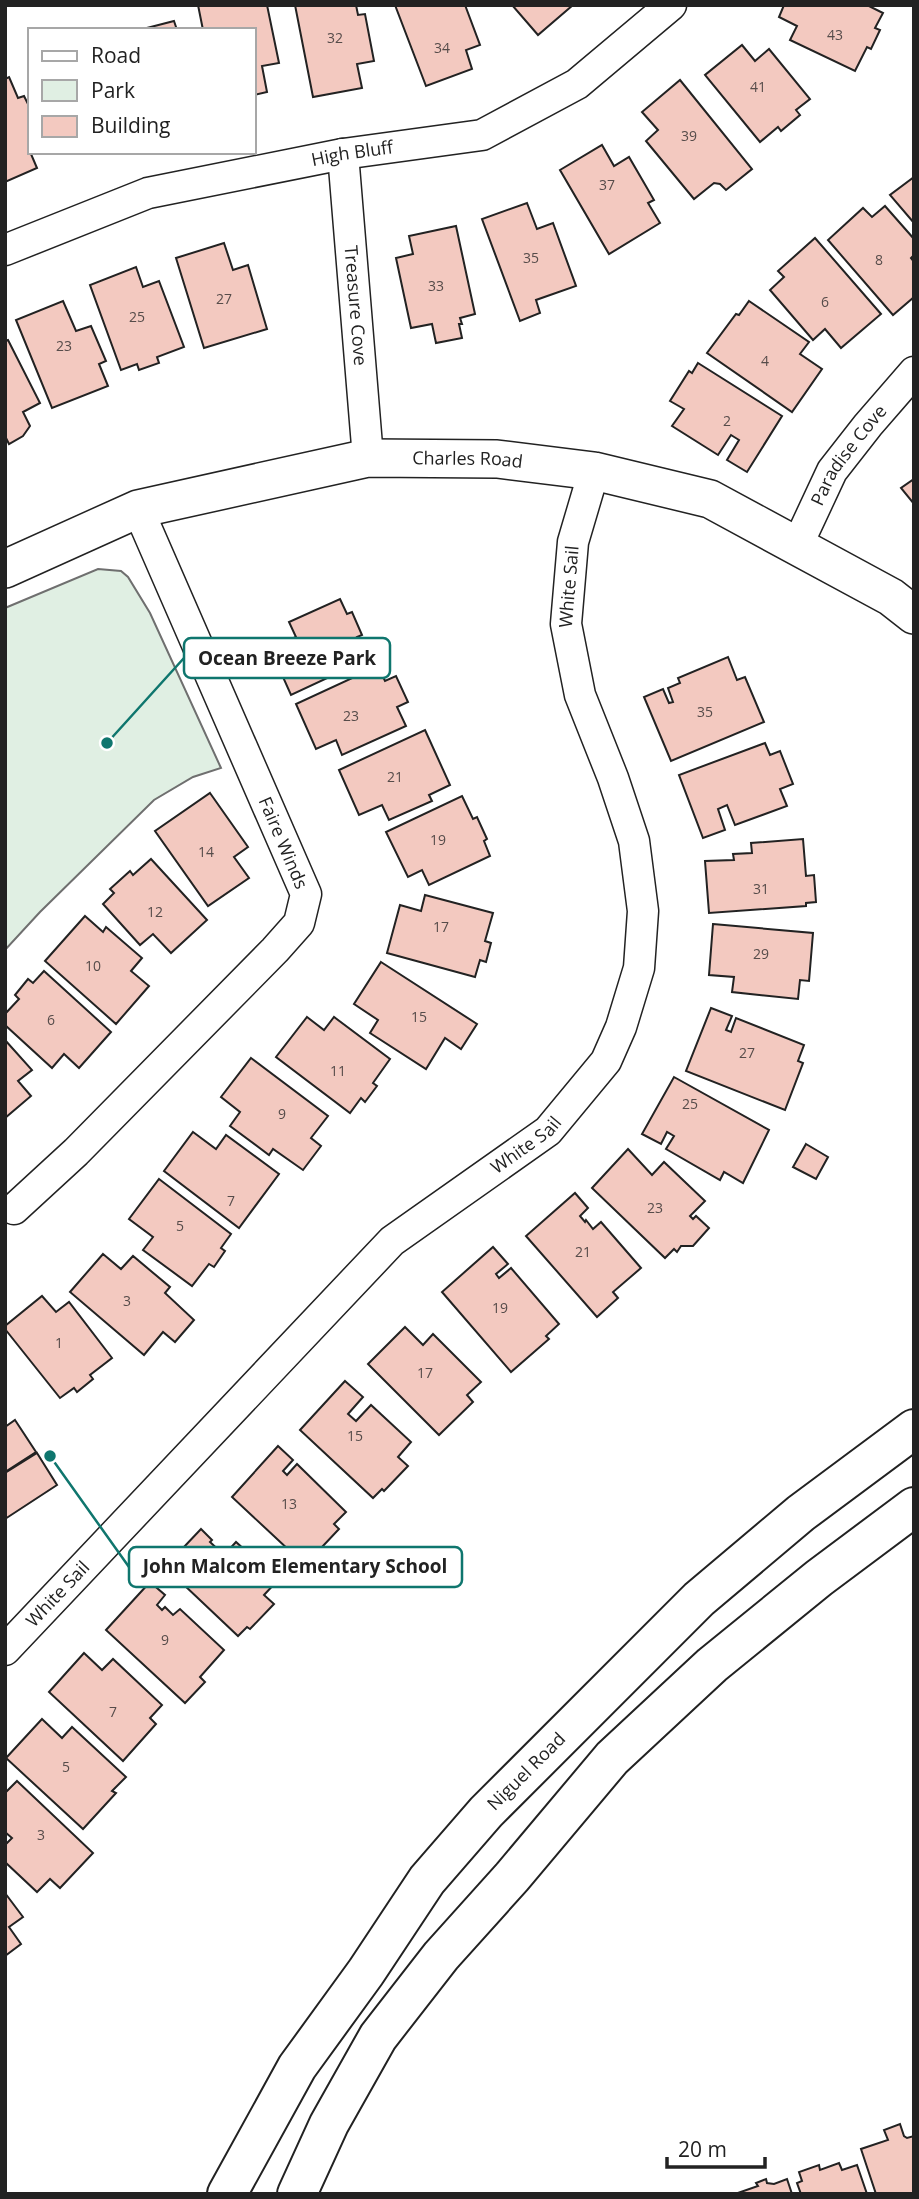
<svg xmlns="http://www.w3.org/2000/svg" width="919" height="2199" viewBox="0 0 919 2199" font-family="'Open Sans',sans-serif">
  <rect width="100%" height="100%" fill="#fff"/>
  <polygon fill="#e0efe3" stroke="#6f6f6f" stroke-width="2" points="98,569 121,571 128,577 150,613 221,768 193,777 154,800 40,912 5,950 5,608"/>
  <g fill="#f3c9c0" stroke="#222" stroke-width="2">
    <polygon points="198,5 267,5 279,63 262,66 267,92 254,95 254,30 203,30"/>
    <polygon points="295,5 356,5 358,15 365,14 374,61 357,64 362,88 313,97"/>
    <polygon points="395,5 465,5 480,45 466,50 472,69 426,86"/>
    <polygon points="512,5 573,5 538,35"/>
    <polygon points="784,5 867,5 883,13 875,28 880,30 871,49 867,47 855,71 790,40 797,26 779,17"/>
    <polygon points="174,21 177,30 139,30"/>
    <polygon points="742,45 755,61 769,49 810,99 796,110 800,115 781,131 778,127 760,142 705,75"/>
    <polygon points="9,77 18,98 24,96 30,108 28,147 37,168 5,182 5,79"/>
    <polygon points="680,80 752,169 726,190 720,184 714,183 694,199 646,141 658,130 642,112"/>
    <polygon points="602,145 614,166 629,157 654,200 648,203 660,223 609,254 560,170"/>
    <polygon points="914,177 914,223 890,195"/>
    <polygon points="527,203 537,229 553,223 576,286 536,300 540,313 520,321 482,219"/>
    <polygon points="885,206 914,239 914,255 911,258 914,262 914,297 893,315 828,240 863,208 872,217"/>
    <polygon points="456,226 475,314 460,318 462,324 459,324 462,338 436,343 432,324 411,328 396,258 413,254 409,236"/>
    <polygon points="815,238 881,314 841,348 825,329 813,340 770,290 784,277 778,271"/>
    <polygon points="224,243 233,270 248,265 267,329 204,348 176,258"/>
    <polygon points="136,267 143,287 159,281 184,347 157,357 159,363 139,370 137,364 121,370 90,285"/>
    <polygon points="63,301 76,331 91,326 106,361 99,364 108,386 52,408 16,320"/>
    <polygon points="749,301 809,342 800,354 822,369 792,412 707,353 736,314 739,315"/>
    <polygon points="8,340 40,403 23,412 30,426 23,436 9,444 5,436 5,341"/>
    <polygon points="698,363 782,416 747,472 727,460 739,440 731,435 718,455 672,426 684,409 670,401 689,371 692,373"/>
    <polygon points="914,479 914,504 901,488"/>
    <polygon points="340,599 347,614 352,612 362,635 357,637 368,659 291,695 270,648 296,637 289,622"/>
    <polygon points="728,657 737,680 745,677 764,722 671,761 644,697 663,689 669,703 673,702 668,688 680,683 678,678"/>
    <polygon points="378,666 385,681 396,676 408,702 397,707 406,726 342,755 336,740 316,749 296,704"/>
    <polygon points="425,730 450,785 429,795 432,801 389,820 382,805 359,815 339,770"/>
    <polygon points="765,743 770,755 780,751 793,784 780,789 787,806 735,825 727,805 718,809 725,830 703,838 679,775"/>
    <polygon points="210,793 248,847 234,857 249,878 208,906 155,831"/>
    <polygon points="462,796 473,819 477,817 487,839 484,841 490,856 429,885 422,870 408,877 386,832"/>
    <polygon points="803,839 806,876 814,875 816,902 806,903 806,906 709,913 705,861 734,860 733,854 752,853 751,843"/>
    <polygon points="151,859 207,920 171,953 153,934 140,945 103,904 114,893 110,889 130,871 133,875"/>
    <polygon points="425,895 493,913 485,941 491,943 486,962 480,960 475,977 387,953 400,905 421,911"/>
    <polygon points="85,916 103,932 106,927 142,958 131,971 149,986 116,1024 45,961"/>
    <polygon points="713,924 813,933 809,981 800,980 798,999 732,992 734,977 709,975"/>
    <polygon points="381,962 477,1024 461,1049 445,1038 426,1069 370,1033 378,1020 354,1004"/>
    <polygon points="44,971 111,1032 79,1068 64,1054 52,1068 5,1025 5,1014 19,999 15,995 28,979 33,983"/>
    <polygon points="711,1008 732,1016 726,1030 731,1032 736,1018 804,1045 798,1061 803,1063 785,1110 686,1071"/>
    <polygon points="307,1017 324,1030 334,1017 390,1059 373,1083 377,1086 365,1102 361,1098 350,1113 276,1057"/>
    <polygon points="5,1040 32,1070 18,1081 31,1096 5,1118"/>
    <polygon points="251,1058 328,1116 311,1138 321,1146 303,1170 273,1149 269,1155 230,1126 240,1112 221,1097"/>
    <polygon points="674,1077 769,1130 743,1183 724,1172 720,1180 666,1149 674,1136 667,1132 661,1144 642,1134"/>
    <polygon points="193,1132 216,1149 226,1135 279,1174 239,1228 164,1171"/>
    <polygon points="806,1144 828,1157 816,1179 793,1167"/>
    <polygon points="628,1149 652,1175 664,1162 705,1201 690,1216 693,1219 696,1216 709,1228 693,1246 681,1246 677,1252 674,1249 665,1258 592,1188"/>
    <polygon points="159,1179 231,1234 221,1248 225,1251 214,1267 209,1264 192,1286 143,1250 153,1237 129,1219"/>
    <polygon points="575,1193 588,1208 580,1216 585,1222 586,1220 593,1229 601,1222 641,1268 613,1292 618,1298 597,1317 526,1236"/>
    <polygon points="493,1247 508,1264 496,1274 499,1278 511,1268 559,1324 546,1336 549,1339 511,1372 442,1292"/>
    <polygon points="103,1254 121,1269 133,1256 170,1287 165,1293 194,1320 175,1342 163,1332 144,1355 70,1292"/>
    <polygon points="42,1296 56,1312 69,1302 112,1358 90,1375 93,1379 77,1392 74,1388 60,1398 5,1329 5,1326"/>
    <polygon points="405,1327 423,1345 433,1334 481,1382 467,1395 473,1402 439,1435 368,1364"/>
    <polygon points="345,1381 363,1397 348,1414 356,1421 371,1405 411,1442 398,1457 408,1466 384,1491 382,1489 373,1498 300,1430"/>
    <polygon points="15,1420 36,1452 5,1472 5,1427"/>
    <polygon points="278,1446 293,1460 283,1471 287,1475 297,1464 346,1512 334,1524 339,1529 305,1565 232,1497"/>
    <polygon points="37,1453 57,1485 5,1519 5,1473"/>
    <polygon points="201,1529 212,1540 210,1542 224,1555 236,1542 278,1580 264,1595 274,1604 250,1629 247,1627 238,1636 165,1567"/>
    <polygon points="150,1582 165,1595 157,1605 162,1610 165,1607 173,1615 180,1609 224,1650 200,1677 205,1682 185,1703 106,1630"/>
    <polygon points="84,1653 102,1670 113,1659 162,1705 150,1718 156,1724 123,1761 49,1692"/>
    <polygon points="42,1719 62,1738 72,1727 126,1777 112,1791 116,1793 83,1829 6,1758"/>
    <polygon points="17,1781 93,1853 60,1888 50,1879 37,1892 5,1862 5,1845 12,1838 5,1832 5,1793"/>
    <polygon points="5,1893 23,1917 9,1927 21,1944 5,1956"/>
    <polygon points="900,2124 904,2136 907,2138 914,2136 914,2194 876,2194 861,2149 888,2140 884,2130"/>
    <polygon points="839,2163 842,2170 857,2165 867,2194 801,2194 797,2183 802,2181 799,2172 819,2165 820,2170"/>
    <polygon points="766,2179 767,2183 774,2184 787,2179 792,2194 735,2194 758,2186 756,2183"/>
  </g>
  <g fill="none" stroke-linecap="round" stroke-linejoin="round">
    <defs>
      <g id="minor">
        <path id="s1" d="M 343,154 L 368,458"/>
        <path id="s2" d="M 5,250 L 148,193 L 343,154 L 482,135 L 577,84 L 671,5"/>
        <path id="s3" d="M 797,546 L 832,471 L 868,425 L 914,372"/>
        <polyline points="14,1209 76,1152 275,950 299,923 306,894 138,509"/>
        <path id="s4" d="M 5,1650 L 392,1241 L 548,1131 L 606,1061 L 621,1027 L 639,968 L 643,911 L 634,841 L 613,778 L 580,695 L 566,624 L 573,542 L 594,471"/>
      </g>
      <g id="tertiary">
        <path id="s5" d="M 5,569 L 138,509 L 368,458 L 497,459 L 594,471 L 710,499 L 891,597 L 914,615"/>
      </g>
      <g id="secondary">
        <path id="s6" d="M 227,2194 L 297,2067 L 366,1972 L 427,1880 L 486,1812 L 699,1599 L 801,1513 L 914,1429"/>
        <polyline points="297,2194 329,2124 378,2037 441,1956 512,1877 612,1758 712,1665 819,1578 914,1507"/>
      </g>
    </defs>
    <use href="#minor" stroke="#222" stroke-width="33"/>
    <use href="#tertiary" stroke="#222" stroke-width="40"/>
    <use href="#secondary" stroke="#222" stroke-width="42"/>
    <use href="#minor" stroke="#fff" stroke-width="30"/>
    <use href="#tertiary" stroke="#fff" stroke-width="37"/>
    <use href="#secondary" stroke="#fff" stroke-width="38"/>
  </g>
  <g text-anchor="middle" stroke-width="5" stroke-linejoin="round" paint-order="stroke">
    <g font-size="14" fill="#564c4a">
      <text x="835" y="40">43</text>
      <text x="335" y="43">32</text>
      <text x="442" y="53">34</text>
      <text x="758" y="92">41</text>
      <text x="689" y="141">39</text>
      <text x="607" y="190">37</text>
      <text x="531" y="263">35</text>
      <text x="879" y="265">8</text>
      <text x="436" y="291">33</text>
      <text x="224" y="304">27</text>
      <text x="825" y="307">6</text>
      <text x="137" y="322">25</text>
      <text x="64" y="351">23</text>
      <text x="765" y="366">4</text>
      <text x="727" y="426">2</text>
      <text x="705" y="717">35</text>
      <text x="351" y="721">23</text>
      <text x="395" y="782">21</text>
      <text x="438" y="845">19</text>
      <text x="206" y="857">14</text>
      <text x="761" y="894">31</text>
      <text x="155" y="917">12</text>
      <text x="441" y="932">17</text>
      <text x="761" y="959">29</text>
      <text x="93" y="971">10</text>
      <text x="419" y="1022">15</text>
      <text x="51" y="1025">6</text>
      <text x="747" y="1058">27</text>
      <text x="338" y="1076">11</text>
      <text x="690" y="1109">25</text>
      <text x="282" y="1119">9</text>
      <text x="231" y="1206">7</text>
      <text x="655" y="1213">23</text>
      <text x="180" y="1231">5</text>
      <text x="583" y="1257">21</text>
      <text x="127" y="1306">3</text>
      <text x="500" y="1313">19</text>
      <text x="59" y="1348">1</text>
      <text x="425" y="1378">17</text>
      <text x="355" y="1441">15</text>
      <text x="289" y="1509">13</text>
      <text x="165" y="1645">9</text>
      <text x="113" y="1717">7</text>
      <text x="66" y="1772">5</text>
      <text x="41" y="1840">3</text>
    </g>
    <g font-size="18" fill="#222" stroke="#fff">
      <text dy="6" stroke="none"><textPath href="#s2" startOffset="362">High Bluff</textPath></text>
      <text dy="6" stroke="none"><textPath href="#s1" startOffset="152">Treasure Cove</textPath></text>
      <text dy="6" stroke="none"><textPath href="#s3" startOffset="105">Paradise Cove</textPath></text>
      <text dy="6" stroke="none"><textPath href="#s5" startOffset="481">Charles Road</textPath></text>
      <text dy="6" stroke="none"><textPath href="#s4" startOffset="1337">White Sail</textPath></text>
      <text transform="translate(283 843) rotate(67)" y="6">Faire Winds</text>
      <text dy="6" stroke="none"><textPath href="#s4" startOffset="728">White Sail</textPath></text>
      <text dy="6" stroke="none"><textPath href="#s4" startOffset="77">White Sail</textPath></text>
      <text dy="6" stroke="none"><textPath href="#s6" startOffset="520">Niguel Road</textPath></text>
    </g>
  </g>
  <path fill="none" stroke="#0f766e" stroke-width="2.5" d="M107 743L184 658M50 1456L129 1567"/>
  <g fill="#0f766e" stroke="#fff" stroke-width="2.5">
    <circle cx="107" cy="743" r="7"/>
    <circle cx="50" cy="1456" r="7"/>
  </g>
  <g fill="#fff" stroke="#0f766e" stroke-width="2.5">
    <rect x="184" y="638" width="206" height="40" rx="7"/>
    <rect x="129" y="1547" width="333" height="40" rx="7"/>
  </g>
  <g font-size="19" text-anchor="middle" font-weight="bold" fill="#222">
    <text x="287" y="665">Ocean Breeze Park</text>
    <text x="295" y="1573">John Malcom Elementary School</text>
  </g>
  <rect width="919" height="2199" fill="none" stroke="#222222" stroke-width="14"/>
  <rect x="28" y="28" width="228" height="126" fill="#ffffff" stroke="#a7a7a7" stroke-width="2"/>
  <rect x="42" y="51" width="35" height="10" fill="#ffffff" stroke="#a7a7a7" stroke-width="2"/>
  <text x="91" y="63" font-size="21" fill="#222222">Road</text>
  <rect x="42" y="80" width="35" height="21" fill="#e0efe3" stroke="#a7a7a7" stroke-width="2"/>
  <text x="91" y="98" font-size="21" fill="#222222">Park</text>
  <rect x="42" y="116" width="35" height="21" fill="#f3c9c0" stroke="#a7a7a7" stroke-width="2"/>
  <text x="91" y="133" font-size="21" fill="#222222">Building</text>
  <path d="M667 2157v10h98v-10" fill="none" stroke="#222222" stroke-width="3.5"/>
  <text x="678" y="2157" font-size="21" fill="#222222" stroke="#ffffff" stroke-width="5" paint-order="stroke">20 m</text>
</svg>
